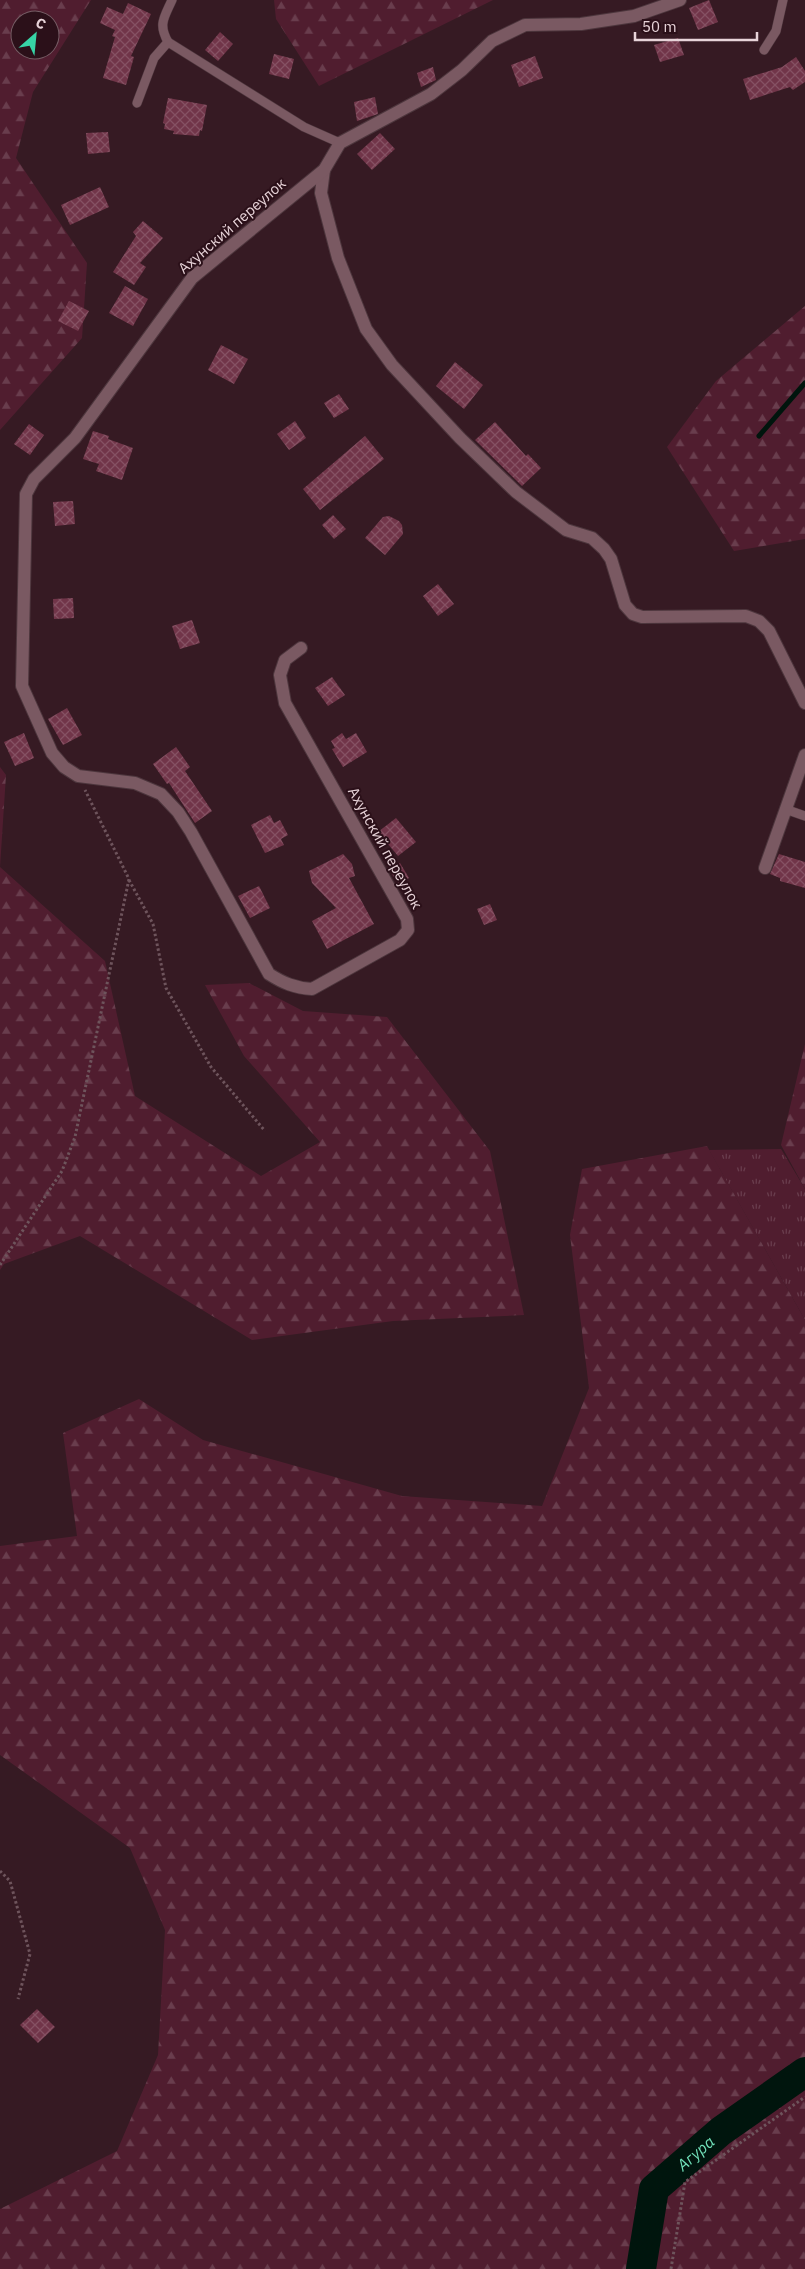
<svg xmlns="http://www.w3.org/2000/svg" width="805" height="2269" viewBox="0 0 805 2269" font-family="'IBM Plex Sans',sans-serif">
  <defs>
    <pattern id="grass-tufts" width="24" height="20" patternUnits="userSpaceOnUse" patternTransform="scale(1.25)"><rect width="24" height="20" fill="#501d2f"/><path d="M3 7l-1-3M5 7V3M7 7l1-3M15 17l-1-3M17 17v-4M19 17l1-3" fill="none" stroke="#693d4d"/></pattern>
    <pattern id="forest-firs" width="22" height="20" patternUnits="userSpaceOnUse" patternTransform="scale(1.25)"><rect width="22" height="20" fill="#501d2f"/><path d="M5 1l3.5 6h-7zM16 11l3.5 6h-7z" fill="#693d4d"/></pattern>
    <pattern id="building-cross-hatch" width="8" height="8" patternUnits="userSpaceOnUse" patternTransform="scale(1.25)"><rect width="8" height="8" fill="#713549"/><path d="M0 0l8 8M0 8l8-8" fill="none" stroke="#855163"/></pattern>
  </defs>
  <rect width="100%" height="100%" fill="#361a23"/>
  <polygon fill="url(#grass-tufts)" points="781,1149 805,1189 805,1320 709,1150"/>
  <g fill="url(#forest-firs)" fill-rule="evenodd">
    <path d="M 0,0 L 91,0 L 33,92 L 16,158 L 87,263 L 82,338 L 0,430 ZM 20,20 L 50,20 L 50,50 L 20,50 Z"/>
    <polygon points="274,0 493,0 319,86 276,19"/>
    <polygon points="805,306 805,539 734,551 667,447 716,381"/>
    <polygon points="0,767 6,775 0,867 105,961 135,1096 261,1176 320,1142 244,1056 205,985 249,983 303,1011 387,1017 490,1151 524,1315 393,1321 252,1340 80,1236 4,1264 0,1270"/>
    <polygon points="805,1044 805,1189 781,1145"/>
    <polygon points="707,1146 805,1320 805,2269 0,2269 0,2209 117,2151 158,2055 165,1930 130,1848 0,1755 0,1546 77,1536 63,1433 139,1399 203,1440 402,1496 542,1506 589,1388 570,1235 582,1169"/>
  </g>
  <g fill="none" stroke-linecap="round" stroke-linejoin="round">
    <polyline stroke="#00150d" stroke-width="5" points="759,436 805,383"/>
    <path stroke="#00150d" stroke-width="30" id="s1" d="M 641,2269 L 654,2189 L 721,2131 L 805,2072"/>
  </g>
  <g fill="url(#building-cross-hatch)">
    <polygon points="709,0 718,22 698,30 689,8"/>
    <polygon points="128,3 151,14 131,56 134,57 126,85 103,78 115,37 112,36 115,30 100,23 107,7 123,14"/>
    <polygon points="220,32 233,44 218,61 205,50"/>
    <polygon points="678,38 684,55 660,62 654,45"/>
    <polygon points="274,54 294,59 289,79 269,74"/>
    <polygon points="535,56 543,78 519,87 511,65"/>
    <polygon points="796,57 805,71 805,82 793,90 790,87 750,100 743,79 782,67"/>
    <polygon points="433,67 436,80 421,87 417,73"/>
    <polygon points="375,97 378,114 357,121 354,102"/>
    <polygon points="168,98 207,105 202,131 200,130 199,136 173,134 174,131 164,129 165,124 163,123"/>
    <polygon points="108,132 110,152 88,154 86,133"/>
    <polygon points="380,133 395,149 372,170 357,154"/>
    <polygon points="100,187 109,207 70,225 61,205"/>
    <polygon points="143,221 163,238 140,263 146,267 134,285 113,272 136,236 133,232"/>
    <polygon points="125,286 148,299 133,326 109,313"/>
    <polygon points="69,301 89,311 78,331 58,321"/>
    <polygon points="221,345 248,359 234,384 208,370"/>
    <polygon points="455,362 483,385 464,409 436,386"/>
    <polygon points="339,394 349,409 334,418 324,403"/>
    <polygon points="295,421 306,438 289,450 277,434"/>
    <polygon points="495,422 526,456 528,454 541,468 522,486 475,440"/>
    <polygon points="29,424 44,435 30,455 14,444"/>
    <polygon points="93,431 109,436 108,439 133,448 122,480 96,471 99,464 83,459"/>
    <polygon points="365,436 384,459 320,510 303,489"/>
    <polygon points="73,501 75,524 55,526 53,502"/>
    <polygon points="333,515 346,529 334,539 322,525"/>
    <polygon points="389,516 399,521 402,525 403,534 385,555 365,538 383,517"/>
    <polygon points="438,584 454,604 438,616 423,596"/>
    <polygon points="73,598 74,618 54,619 53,599"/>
    <polygon points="192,620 200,643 180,649 172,626"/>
    <polygon points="332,677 345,695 328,706 315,688"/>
    <polygon points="67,708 82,735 63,745 48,719"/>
    <polygon points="24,733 34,758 15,766 4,742"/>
    <polygon points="342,733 346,739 356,733 367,752 343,767 332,749 335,748 331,741"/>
    <polygon points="176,747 190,767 185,771 212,811 195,823 169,783 167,784 153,764"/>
    <polygon points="270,815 274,823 280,820 288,835 281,839 284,845 265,853 251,825"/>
    <polygon points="396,818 416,842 398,856 378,832"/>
    <polygon points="343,854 352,864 355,876 349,878 374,924 327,949 312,921 336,908 312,883 309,871"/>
    <polygon points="779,854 805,862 805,888 780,881 780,878 770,874"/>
    <polygon points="400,863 409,878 398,884 389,869"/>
    <polygon points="259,886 270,908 250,918 238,896"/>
    <polygon points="490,904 497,920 484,925 477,909"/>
    <polygon points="37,2009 55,2027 38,2043 20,2025"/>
  </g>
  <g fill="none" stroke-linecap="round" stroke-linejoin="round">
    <defs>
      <g id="lane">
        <path d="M 172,0 C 164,18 158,24 168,42 L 304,127 L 340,143"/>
        <polyline points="764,50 776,31 783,0"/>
        <polyline points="137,103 154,58 168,42"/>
        <polyline points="785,809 805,816"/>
      </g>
      <g id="street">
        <polyline points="324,170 321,193 338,258 366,329 392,365 406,380 460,438 516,492 566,530 592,538 604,549 611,559 625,605 633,614 642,617 746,616 759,621 769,631 805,703"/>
        <path d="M 301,648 L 285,660 L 280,675 L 285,703 L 407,919 L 408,930 L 400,940 L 312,989 C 295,988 283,983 269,974 L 191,832 L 178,812 L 161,794 L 135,783 L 78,776 L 64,767 L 52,753 L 22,686 L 26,494 L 34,479 L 75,438 L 192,278 L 324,170 L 340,143 L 431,94 L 462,70 L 492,41 L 525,25 L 581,24 L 634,16 L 680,0"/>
        <polyline points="765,868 805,755"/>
      </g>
    </defs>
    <use href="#lane" stroke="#4d363d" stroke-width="10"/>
    <use href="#street" stroke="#4d363d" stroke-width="14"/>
    <g stroke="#6e545c" stroke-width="3" stroke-dasharray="2.5 2.5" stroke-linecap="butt">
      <polyline points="129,880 153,924 166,988 211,1067 265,1131"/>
      <polyline points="0,1265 62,1171 75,1137 129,879 85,790"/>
      <polyline points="0,1871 10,1881 30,1954 18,1999"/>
      <polyline points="671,2269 685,2182 805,2097"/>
    </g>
    <use href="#lane" stroke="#7a5962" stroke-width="9"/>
    <use href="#street" stroke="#7a5962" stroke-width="12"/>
  </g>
  <g text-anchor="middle" stroke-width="4" stroke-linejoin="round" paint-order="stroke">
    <g font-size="15" fill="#e8d4d9" stroke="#2b1019">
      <text transform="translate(232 226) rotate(-41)" y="5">Ахунский переулок</text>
      <text transform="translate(385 848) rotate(61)" y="5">Ахунский переулок</text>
    </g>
    <g font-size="16" font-style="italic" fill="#70e0b9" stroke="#2b1019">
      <text dy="6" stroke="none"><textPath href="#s1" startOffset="136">Агура</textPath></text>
    </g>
  </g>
  <g transform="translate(35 35) rotate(27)"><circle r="24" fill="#2b1019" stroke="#775e66"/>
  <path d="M0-4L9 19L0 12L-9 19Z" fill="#37d4a6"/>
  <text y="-8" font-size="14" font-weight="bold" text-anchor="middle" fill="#e8d4d9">С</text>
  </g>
  <path d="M635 32v8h122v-8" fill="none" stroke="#e8d4d9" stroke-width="2.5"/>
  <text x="642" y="32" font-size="15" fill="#e8d4d9" stroke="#2b1019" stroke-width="4" paint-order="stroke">50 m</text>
</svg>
